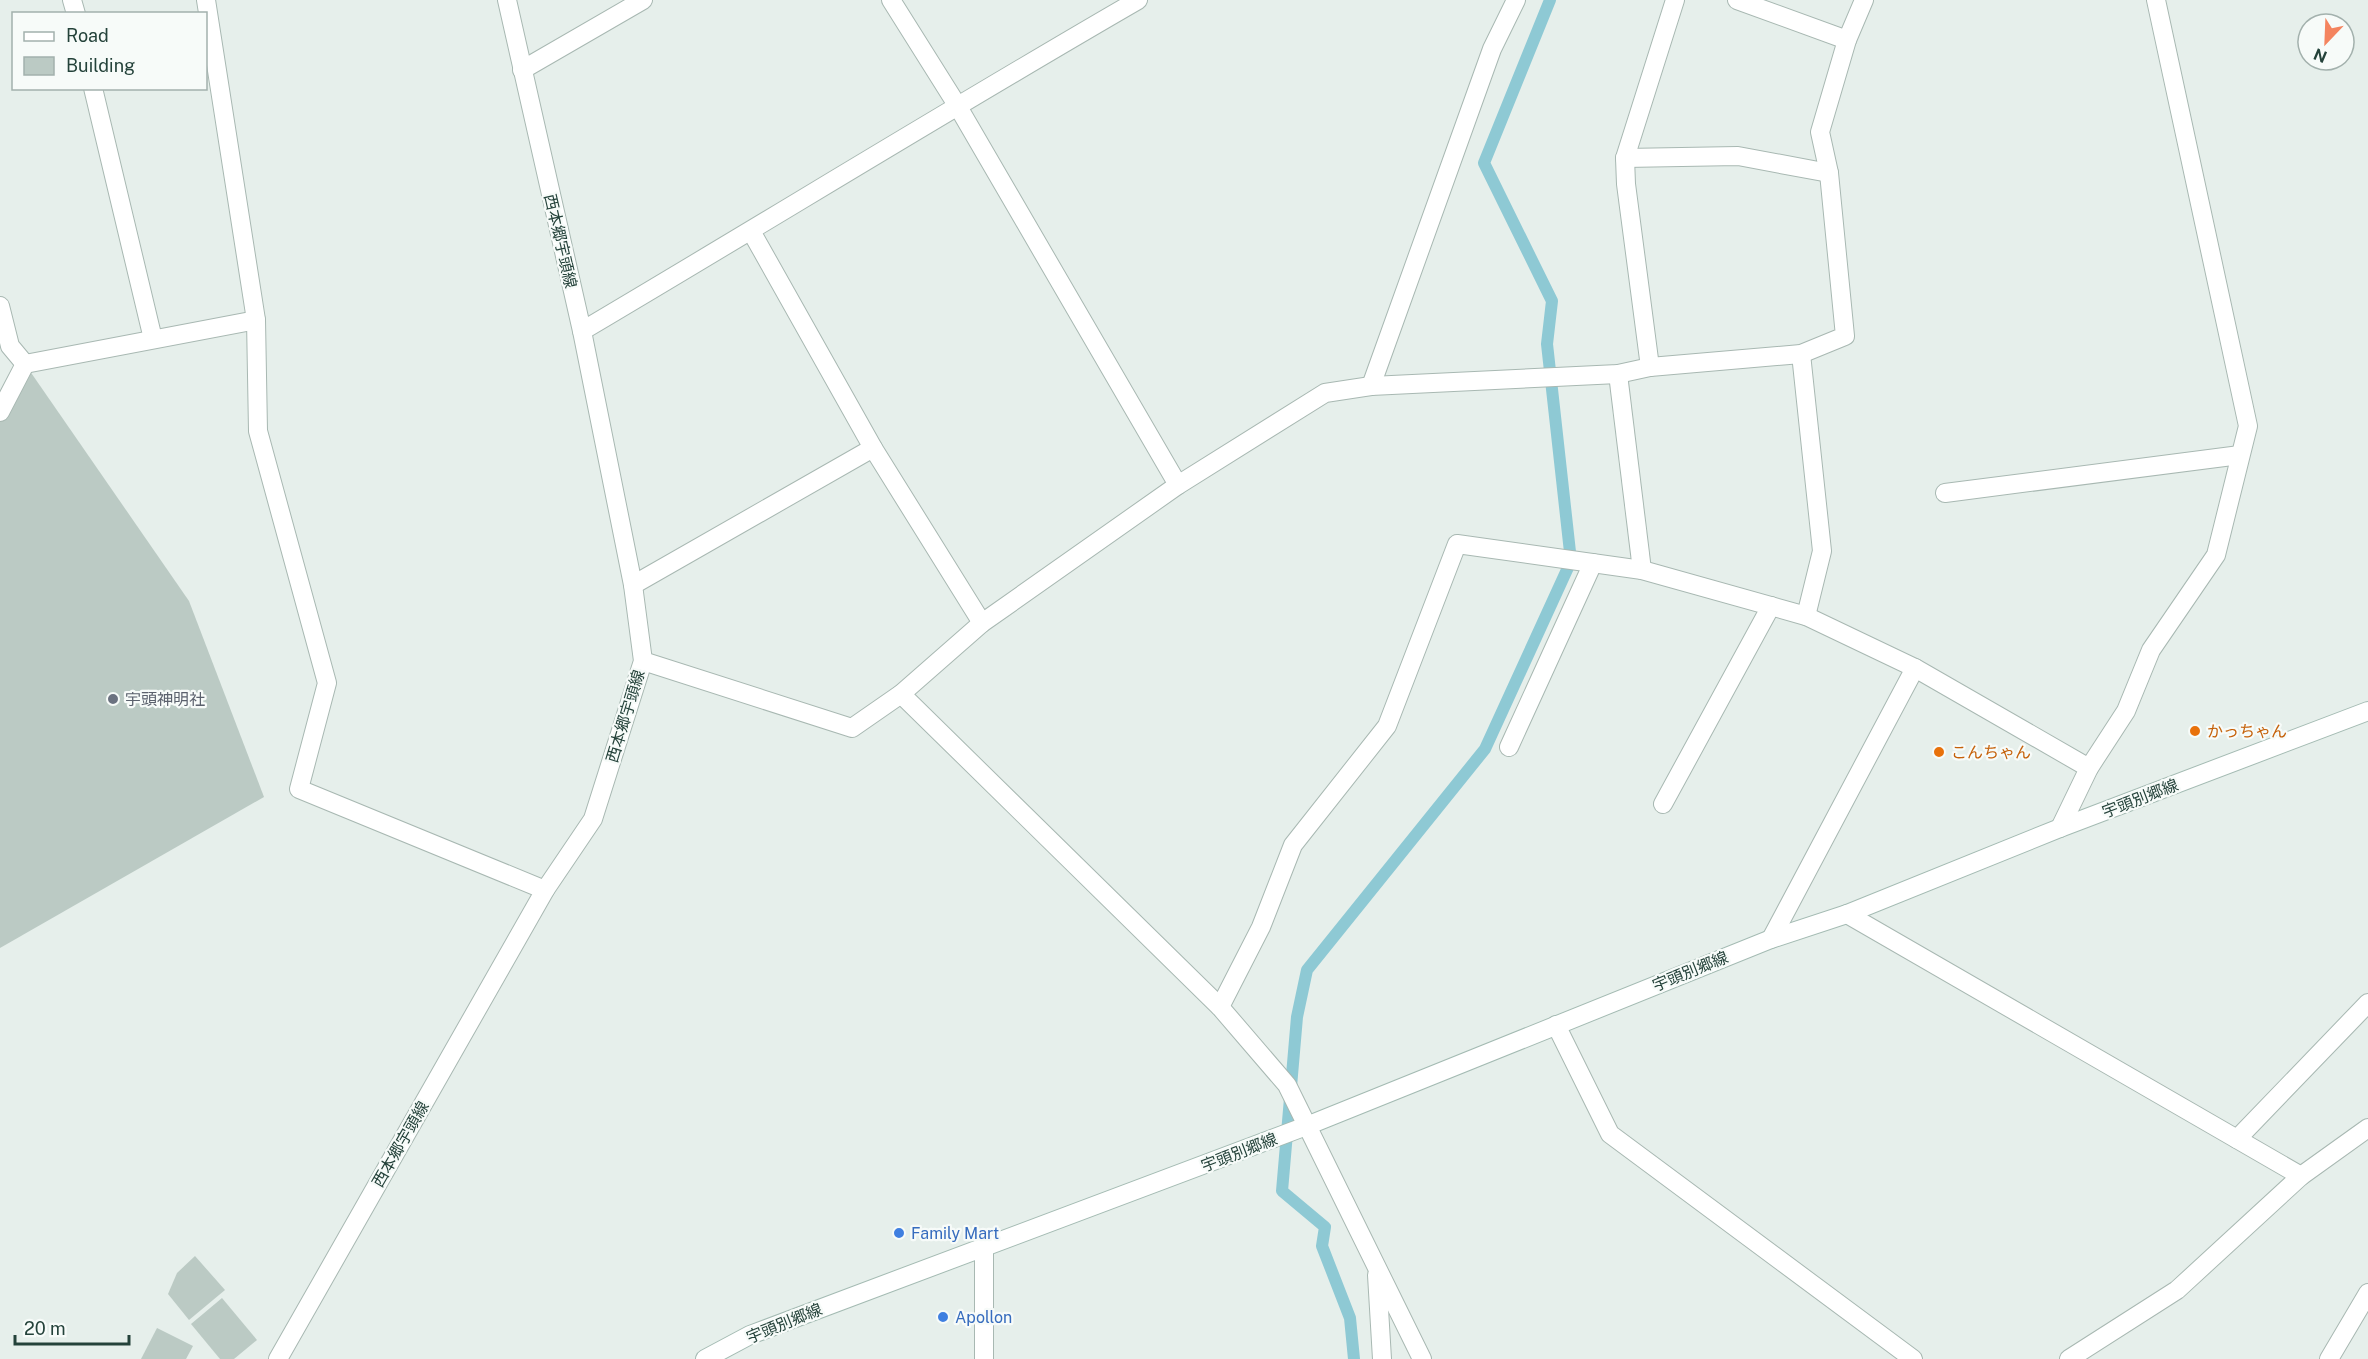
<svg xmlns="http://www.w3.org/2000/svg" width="2368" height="1359" viewBox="0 0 2368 1359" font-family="'Public Sans','Noto Sans JP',sans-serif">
  <rect width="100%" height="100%" fill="#e6efeb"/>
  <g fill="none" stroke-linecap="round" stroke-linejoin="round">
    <polyline stroke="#8ec9d4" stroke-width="12" points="1354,1359 1350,1318 1322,1246 1325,1227 1282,1191 1297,1017 1307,970 1485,749 1571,561 1547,344 1552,301 1484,163 1550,0"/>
  </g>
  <g fill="#bbcac4">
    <polygon points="25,364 189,601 264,797 0,948 0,397"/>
    <polygon points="195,1256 225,1290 189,1320 168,1294 177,1273"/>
    <polygon points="222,1298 257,1340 234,1359 220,1359 191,1324"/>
    <polygon points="157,1328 193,1346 186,1359 141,1359"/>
  </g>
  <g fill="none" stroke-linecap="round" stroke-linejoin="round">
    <defs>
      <g id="lane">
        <polyline points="2237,1139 2368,1003"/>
        <polyline points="2301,1176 2368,1128"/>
      </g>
      <g id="street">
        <polyline points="72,0 76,14"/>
        <polyline points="206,0 256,320 258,431 327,683 299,789 545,890"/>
        <polyline points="891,0 957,105 1178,485"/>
        <polyline points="1737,0 1847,40"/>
        <polyline points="522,70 643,0"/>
        <polyline points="93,88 153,339"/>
        <polyline points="1625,158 1738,156 1829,173"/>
        <polyline points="751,231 873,448 982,623"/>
        <polyline points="0,306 10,346 25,364"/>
        <path d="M 582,331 C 768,221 951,108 1138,0"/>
        <polyline points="1801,354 1822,551 1806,616"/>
        <polyline points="25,364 256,320"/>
        <polyline points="1650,367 1626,184 1625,158 1675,0"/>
        <polyline points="1618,374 1642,570"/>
        <polyline points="1371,386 1492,49 1516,0"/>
        <polyline points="0,412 25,364"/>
        <polyline points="1945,493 2240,455"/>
        <polyline points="633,585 873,448"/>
        <polyline points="643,661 852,728 901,694 982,623 1178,485 1325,393 1371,386 1618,374 1650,367 1801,354 1845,336 1829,173 1820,132 1847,40 1864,0"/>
        <polyline points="901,694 1220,1007 1287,1085 1422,1359"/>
        <polyline points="1509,747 1593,563"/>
        <polyline points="1663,804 1771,606"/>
        <polyline points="2060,828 2089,768 2126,711 2151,650 2216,555 2248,426 2156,0"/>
        <polyline points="1847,914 2301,1176 2177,1290 2069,1359"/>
        <polyline points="1771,939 1915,668"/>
        <polyline points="1220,1007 1261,927 1293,845 1387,726 1457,544 1642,570 1806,616 1915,668 2089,768"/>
        <polyline points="1556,1025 1610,1134 1913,1359"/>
        <polyline points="984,1247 984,1359"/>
        <polyline points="1377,1275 1382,1359"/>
        <polyline points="278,1359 545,890 593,819 643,661 633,585 582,331 507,0"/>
        <polyline points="2329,1359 2368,1293"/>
      </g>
      <polyline id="secondary" points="705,1359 750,1335 1309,1125 1771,939 1847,914 2060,828 2368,711"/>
    </defs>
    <use href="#lane" stroke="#a8b8b2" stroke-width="20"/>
    <use href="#street" stroke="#a8b8b2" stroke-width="20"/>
    <use href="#secondary" stroke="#a4bbb3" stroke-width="20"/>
    <use href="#lane" stroke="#fff" stroke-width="18"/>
    <use href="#street" stroke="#fff" stroke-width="18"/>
    <use href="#secondary" stroke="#fff" stroke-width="18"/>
  </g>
  <circle fill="#6b7280" stroke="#f7fbf9" stroke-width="2" cx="113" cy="699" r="6"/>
  <g fill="#e8710a" stroke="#f7fbf9" stroke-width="2">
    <circle cx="2195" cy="731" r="6"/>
    <circle cx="1939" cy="752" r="6"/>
  </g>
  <g fill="#3f7fe0" stroke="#f7fbf9" stroke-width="2">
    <circle cx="899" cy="1233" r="6"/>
    <circle cx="943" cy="1317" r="6"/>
  </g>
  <g text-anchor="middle" stroke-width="4.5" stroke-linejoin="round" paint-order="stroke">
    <g font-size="16" fill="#24423a" stroke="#f7fbf9">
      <text transform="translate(561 241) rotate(77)" y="6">西本郷宇頭線</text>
      <text transform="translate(625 716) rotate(-73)" y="6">西本郷宇頭線</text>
      <text transform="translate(2140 798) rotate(-21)" y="6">宇頭別郷線</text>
      <text transform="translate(1690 971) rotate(-22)" y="6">宇頭別郷線</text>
      <text transform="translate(400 1144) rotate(-60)" y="6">西本郷宇頭線</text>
      <text transform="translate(1239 1152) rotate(-21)" y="6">宇頭別郷線</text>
      <text transform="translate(784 1323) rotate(-22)" y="6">宇頭別郷線</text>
    </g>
    <g font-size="16" fill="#5b616d" stroke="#f7fbf9" text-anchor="start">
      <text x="125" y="705">宇頭神明社</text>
    </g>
    <g font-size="16" fill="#c56008" stroke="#f7fbf9" text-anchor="start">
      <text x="2207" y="737">かっちゃん</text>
      <text x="1951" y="758">こんちゃん</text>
    </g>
    <g font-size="16" fill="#366cbe" stroke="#f7fbf9" text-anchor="start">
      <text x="911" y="1239">Family Mart</text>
      <text x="955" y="1323">Apollon</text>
    </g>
  </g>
  <rect x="12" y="12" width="195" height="78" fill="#f7fbf9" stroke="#a3b1ad" stroke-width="1.5"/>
  <rect x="24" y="32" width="30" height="9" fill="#ffffff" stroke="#a3b1ad" stroke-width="1.5"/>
  <text x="66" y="42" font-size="18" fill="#24423a">Road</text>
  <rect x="24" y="57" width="30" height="18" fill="#bbcac4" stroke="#a3b1ad" stroke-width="1.5"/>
  <text x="66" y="72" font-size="18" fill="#24423a">Building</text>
  <g transform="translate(2326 42) rotate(203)"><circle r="28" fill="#f7fbf9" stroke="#a3b1ad" stroke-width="1.5"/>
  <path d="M0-4.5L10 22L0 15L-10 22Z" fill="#f4845f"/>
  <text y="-9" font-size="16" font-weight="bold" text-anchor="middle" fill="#24423a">N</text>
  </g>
  <path d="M15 1335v9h114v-9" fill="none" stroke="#24423a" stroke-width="3"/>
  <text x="24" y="1335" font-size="18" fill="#24423a" stroke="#f7fbf9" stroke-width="4.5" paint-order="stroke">20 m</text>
</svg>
